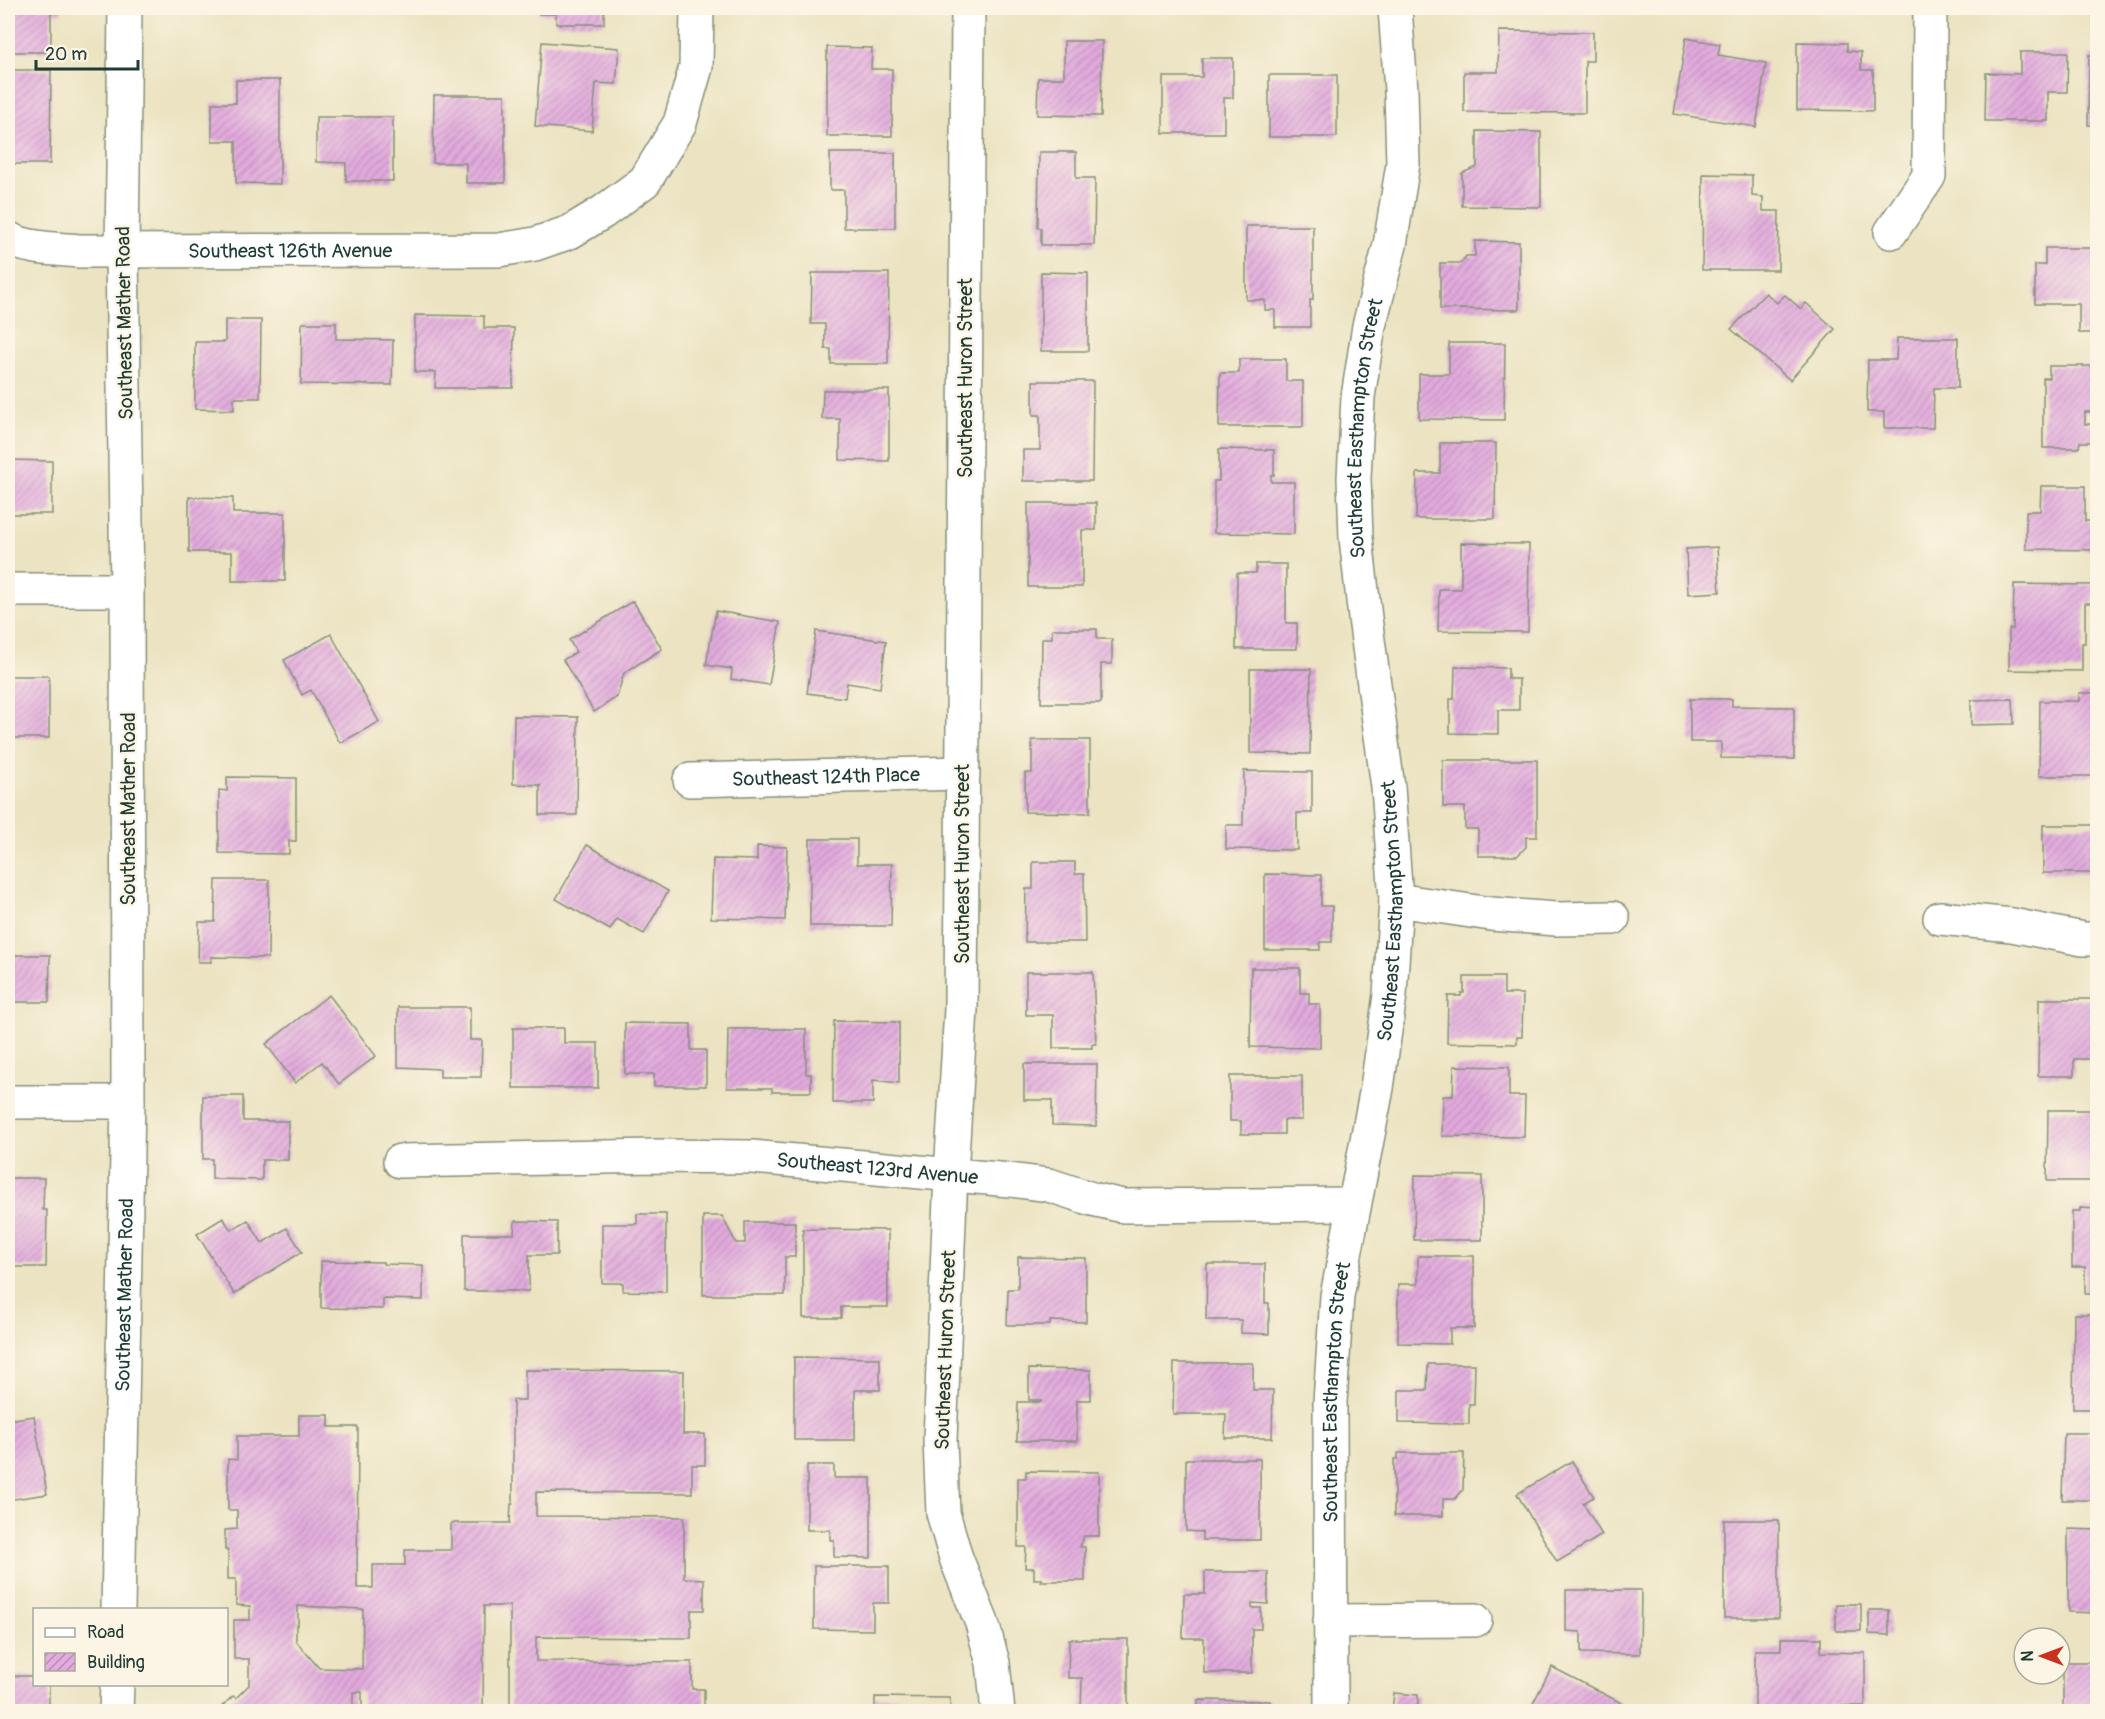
<svg xmlns="http://www.w3.org/2000/svg" width="2105" height="1719" viewBox="0 0 2105 1719" font-family="Pangolin,sans-serif">
  <defs>
    <pattern id="building-hatch" width="6" height="6" patternUnits="userSpaceOnUse" patternTransform="scale(1.5)"><rect width="6" height="6" fill="#e3abde"/><path d="M-1 1l2-2M0 6l6-6M5 7l2-2" fill="none" stroke="#b78cb5"/></pattern>
  </defs>
  <rect width="100%" height="100%" fill="#fcf5e5"/>
  <filter id="ink" filterUnits="userSpaceOnUse"><feTurbulence type="fractalNoise" baseFrequency=".0167" numOctaves="2"/><feDisplacementMap in="SourceGraphic" scale="12" xChannelSelector="R" yChannelSelector="G"/><feConvolveMatrix kernelMatrix="1 2 1 2 8 2 1 2 1" color-interpolation-filters="sRGB"/></filter>
  <filter id="wash" filterUnits="userSpaceOnUse"><feTurbulence type="fractalNoise" baseFrequency=".008" numOctaves="4" result="noise"/><feDisplacementMap in="SourceGraphic" scale="24" xChannelSelector="R" yChannelSelector="G"/><feGaussianBlur stdDeviation="1.35" result="paint"/><feColorMatrix in="noise" values="0 0 0 0 0 0 0 0 0 0 0 0 0 0 0 0 0 1.4 0 .05"/><feComposite in="paint" operator="in"/></filter>
  <g filter="url(#wash)">
    <rect width="100%" height="100%" fill="#ebe3c1"/>
    <g id="blocks">
      <g fill="url(#building-hatch)" fill-rule="evenodd">
        <polygon points="8,8 61,8 61,13 51,13 51,52 8,52"/>
        <polygon points="539,8 604,8 604,24 556,24 556,14 539,14"/>
        <polygon points="1499,31 1593,32 1593,61 1585,61 1585,113 1464,112 1464,72 1498,72"/>
        <polygon points="1686,38 1720,44 1718,55 1766,63 1756,127 1674,114"/>
        <polygon points="1064,41 1102,41 1101,116 1037,115 1038,78 1064,78"/>
        <polygon points="542,42 619,48 616,84 596,83 592,131 535,126"/>
        <polygon points="1797,42 1847,43 1847,51 1861,52 1861,70 1873,70 1873,111 1797,110"/>
        <polygon points="827,47 872,48 871,69 892,69 892,136 827,136"/>
        <polygon points="2020,52 2068,52 2067,92 2048,92 2048,121 1985,121 1986,73 2020,74"/>
        <polygon points="2089,55 2098,55 2098,125 2088,125"/>
        <polygon points="1202,58 1233,58 1233,98 1224,98 1224,133 1163,133 1163,77 1202,77"/>
        <polygon points="8,70 51,70 50,164 8,164"/>
        <rect x="1269" y="75" width="68" height="62"/>
        <polygon points="236,80 280,80 280,184 236,183 236,141 212,141 212,103 236,103"/>
        <polygon points="434,95 505,95 505,183 466,183 466,163 433,163"/>
        <polygon points="316,117 393,117 393,181 346,181 346,163 316,162"/>
        <polygon points="1477,131 1541,132 1541,207 1462,206 1462,173 1477,167"/>
        <polygon points="1039,152 1076,152 1076,178 1095,178 1094,245 1041,245 1041,228 1038,228"/>
        <polygon points="830,153 895,153 895,228 844,228 844,190 830,190"/>
        <polygon points="1703,174 1752,175 1752,196 1763,197 1763,211 1779,211 1778,270 1702,270"/>
        <polygon points="1246,226 1313,226 1313,300 1310,300 1310,327 1275,327 1275,310 1265,310 1265,300 1246,300"/>
        <polygon points="1475,241 1519,242 1519,310 1440,309 1440,263 1461,263 1466,256 1475,256"/>
        <polygon points="2045,248 2098,248 2098,333 2079,333 2079,304 2035,304 2035,265 2045,265"/>
        <polygon points="1041,272 1088,273 1088,351 1041,351"/>
        <polygon points="812,273 889,273 888,364 831,364 831,349 825,349 825,324 811,324"/>
        <polygon points="1766,293 1777,303 1785,295 1801,309 1806,303 1835,329 1790,380 1731,329"/>
        <polygon points="415,315 484,316 484,328 514,328 513,388 435,388 436,372 415,372"/>
        <polygon points="225,320 261,320 260,398 234,398 234,410 195,409 195,342 225,342"/>
        <polygon points="302,323 336,323 336,339 393,340 392,385 301,384"/>
        <polygon points="1897,338 1958,338 1958,388 1934,388 1933,428 1884,428 1884,412 1867,412 1868,360 1896,360"/>
        <polygon points="1449,343 1505,343 1504,420 1419,419 1419,374 1449,374"/>
        <polygon points="1239,359 1286,359 1286,381 1303,381 1303,427 1219,427 1220,373 1239,373"/>
        <polygon points="2049,366 2095,366 2094,412 2085,412 2085,424 2098,424 2098,442 2080,442 2079,448 2043,448 2043,378 2049,378"/>
        <polygon points="1033,381 1093,381 1092,481 1023,481 1023,450 1040,450 1040,415 1033,415"/>
        <polygon points="823,390 889,390 889,461 840,460 840,419 822,419"/>
        <polygon points="1440,443 1496,443 1495,519 1416,519 1417,473 1440,473"/>
        <polygon points="1219,449 1274,450 1274,475 1271,475 1271,482 1294,482 1294,534 1214,533 1214,481 1219,481"/>
        <polygon points="8,460 52,461 52,514 8,514"/>
        <polygon points="2041,486 2085,486 2085,521 2098,521 2097,550 2026,549 2026,511 2040,511"/>
        <polygon points="189,497 233,498 233,513 285,513 285,581 232,581 232,552 189,552"/>
        <polygon points="1028,503 1096,503 1096,530 1082,530 1082,587 1028,587"/>
        <polygon points="1461,543 1529,544 1528,632 1438,631 1439,589 1461,589"/>
        <polygon points="1717,547 1720,592 1688,594 1686,549"/>
        <polygon points="1256,564 1286,564 1286,623 1297,623 1297,649 1236,649 1237,573 1256,573"/>
        <polygon points="2014,584 2094,585 2094,603 2085,603 2085,643 2082,643 2082,671 2009,670 2009,629 2013,629"/>
        <polygon points="633,601 662,649 624,673 617,697 594,712 563,660 576,652 569,640"/>
        <polygon points="716,611 780,622 769,685 731,679 732,669 706,665"/>
        <polygon points="1052,629 1097,629 1097,639 1112,639 1112,664 1101,664 1101,703 1041,703 1042,638 1052,638"/>
        <polygon points="816,631 886,641 880,688 847,683 845,698 807,693"/>
        <polygon points="331,634 379,722 340,743 311,690 302,695 284,660"/>
        <polygon points="1455,667 1508,668 1508,679 1519,679 1519,710 1498,710 1498,734 1450,733 1450,699 1454,699"/>
        <polygon points="1250,669 1311,669 1310,754 1250,753"/>
        <rect x="8" y="676" width="41" height="62"/>
        <polygon points="2079,693 2098,693 2098,776 2039,776 2040,701 2079,701"/>
        <polygon points="1690,699 1732,699 1732,706 1794,707 1794,759 1721,758 1721,742 1690,742"/>
        <polygon points="2013,699 2014,724 1971,725 1971,700"/>
        <polygon points="514,716 578,717 577,815 540,815 540,785 513,784"/>
        <polygon points="1032,740 1090,740 1090,813 1025,812 1025,773 1032,773"/>
        <polygon points="1443,760 1537,760 1537,837 1526,837 1526,847 1517,856 1478,856 1478,829 1465,829 1465,807 1443,807"/>
        <polygon points="1244,771 1312,772 1312,813 1297,813 1297,850 1226,849 1226,825 1243,825"/>
        <polygon points="227,777 296,778 296,841 289,841 289,854 219,853 219,790 227,791"/>
        <rect x="2043" y="825" width="55" height="48"/>
        <polygon points="810,839 857,839 857,864 892,864 891,926 810,926"/>
        <polygon points="587,845 668,891 644,934 617,919 610,930 556,899"/>
        <polygon points="757,846 787,847 785,920 711,918 713,859 757,860"/>
        <polygon points="1033,862 1075,862 1075,874 1084,874 1085,942 1025,942 1026,889 1033,889"/>
        <polygon points="1265,874 1321,875 1321,906 1332,906 1332,942 1320,942 1320,950 1265,950"/>
        <polygon points="216,880 269,880 268,958 211,957 211,962 198,962 199,922 215,922"/>
        <polygon points="8,955 50,955 49,1002 12,1002 12,1016 8,1016"/>
        <polygon points="1251,968 1300,968 1300,993 1309,993 1309,1004 1320,1004 1320,1048 1250,1047"/>
        <polygon points="1026,972 1093,972 1096,1044 1092,1044 1092,1048 1053,1048 1053,1015 1026,1015"/>
        <polygon points="1464,977 1504,977 1504,994 1523,994 1522,1037 1517,1037 1517,1044 1447,1043 1448,996 1461,996 1461,993 1464,993"/>
        <polygon points="329,995 376,1056 339,1084 322,1062 295,1083 266,1044"/>
        <polygon points="2039,999 2098,999 2098,1059 2074,1059 2074,1076 2038,1076"/>
        <polygon points="398,1007 470,1007 470,1040 482,1040 481,1077 440,1077 440,1069 398,1067"/>
        <polygon points="834,1021 899,1022 899,1083 873,1080 873,1103 833,1103"/>
        <polygon points="625,1023 691,1024 691,1050 706,1050 706,1086 654,1086 654,1074 625,1074"/>
        <polygon points="513,1028 564,1028 564,1043 598,1043 598,1088 513,1088"/>
        <polygon points="728,1029 806,1029 806,1074 811,1074 811,1092 772,1092 772,1088 727,1088"/>
        <polygon points="1024,1064 1097,1064 1096,1126 1052,1125 1052,1100 1024,1100"/>
        <polygon points="1454,1066 1509,1067 1509,1096 1525,1096 1524,1137 1442,1136 1443,1096 1453,1096"/>
        <polygon points="1230,1076 1302,1076 1302,1120 1284,1120 1284,1134 1241,1134 1241,1121 1230,1121"/>
        <polygon points="203,1096 243,1096 243,1121 288,1121 288,1160 262,1160 262,1180 212,1179 212,1159 203,1159"/>
        <polygon points="2048,1110 2098,1110 2098,1181 2047,1181"/>
        <polygon points="1415,1175 1482,1176 1482,1240 1414,1240"/>
        <polygon points="8,1178 44,1178 43,1210 47,1210 46,1267 9,1267 10,1248 8,1248"/>
        <polygon points="2080,1208 2098,1209 2098,1294 2085,1294 2085,1267 2072,1267 2072,1211 2080,1211"/>
        <polygon points="637,1214 666,1214 666,1292 623,1291 623,1283 602,1283 602,1224 637,1224"/>
        <polygon points="703,1216 722,1216 736,1243 745,1243 745,1222 795,1222 795,1257 785,1257 785,1295 703,1295"/>
        <polygon points="223,1218 231,1230 248,1220 262,1243 287,1228 302,1252 234,1294 197,1234"/>
        <polygon points="515,1221 557,1222 557,1255 529,1255 529,1291 464,1291 464,1234 514,1234"/>
        <polygon points="803,1229 888,1230 888,1307 841,1307 841,1318 803,1318"/>
        <polygon points="1418,1256 1474,1256 1474,1328 1450,1328 1450,1344 1398,1343 1398,1284 1418,1284"/>
        <polygon points="1018,1257 1086,1258 1086,1322 1050,1321 1050,1325 1007,1325 1008,1289 1018,1289"/>
        <polygon points="321,1261 383,1262 383,1264 423,1265 423,1300 383,1299 383,1309 321,1308"/>
        <polygon points="1207,1264 1265,1264 1265,1303 1269,1303 1269,1334 1241,1333 1241,1320 1206,1320"/>
        <polygon points="2074,1314 2098,1314 2098,1409 2073,1409"/>
        <polygon points="794,1357 880,1358 880,1390 855,1390 855,1440 794,1440"/>
        <polygon points="1174,1363 1253,1363 1253,1390 1273,1390 1272,1438 1225,1438 1226,1414 1173,1414"/>
        <polygon points="1428,1364 1475,1364 1474,1404 1469,1404 1469,1424 1399,1423 1399,1390 1427,1390"/>
        <polygon points="1029,1369 1091,1370 1091,1400 1077,1400 1077,1441 1017,1441 1018,1402 1041,1402 1041,1400 1029,1400"/>
        <path d="M 525,1370 L 684,1371 L 683,1434 L 705,1434 L 705,1465 L 692,1465 L 692,1493 L 536,1492 L 536,1516 L 684,1517 L 684,1578 L 704,1579 L 704,1610 L 691,1610 L 691,1638 L 536,1637 L 536,1661 L 692,1662 L 692,1689 L 704,1689 L 704,1712 L 510,1712 L 510,1606 L 484,1606 L 483,1712 L 362,1712 L 362,1692 L 353,1692 L 353,1712 L 216,1712 L 233,1696 L 236,1698 L 249,1685 L 249,1659 L 234,1659 L 234,1620 L 250,1620 L 250,1606 L 236,1605 L 236,1579 L 228,1579 L 228,1550 L 225,1550 L 225,1530 L 237,1529 L 237,1510 L 228,1510 L 228,1459 L 237,1460 L 237,1436 L 299,1436 L 299,1415 L 329,1415 L 329,1427 L 358,1427 L 357,1588 L 373,1588 L 373,1565 L 405,1565 L 405,1550 L 451,1550 L 451,1523 L 510,1523 L 511,1504 L 513,1504 L 513,1400 L 525,1400 ZM 298,1606 L 363,1609 L 362,1669 L 319,1668 L 296,1641 L 296,1625 L 298,1625 Z"/>
        <polygon points="34,1416 47,1494 8,1500 8,1420"/>
        <polygon points="2064,1433 2098,1433 2098,1500 2062,1500"/>
        <polygon points="1398,1453 1464,1453 1463,1490 1455,1499 1443,1499 1443,1516 1394,1516 1394,1459 1398,1459"/>
        <polygon points="1186,1459 1260,1459 1260,1540 1202,1540 1202,1532 1186,1531"/>
        <polygon points="1572,1461 1594,1497 1583,1503 1602,1535 1557,1562 1517,1494"/>
        <polygon points="807,1465 834,1465 834,1478 871,1478 871,1558 834,1557 834,1540 830,1540 830,1530 807,1530"/>
        <polygon points="1026,1471 1099,1472 1099,1536 1084,1536 1080,1547 1085,1547 1085,1581 1041,1581 1042,1579 1034,1579 1034,1568 1025,1568 1026,1547 1018,1547 1018,1478 1026,1478"/>
        <rect x="1724" y="1520" width="55" height="98"/>
        <polygon points="2068,1529 2098,1530 2098,1613 2068,1612"/>
        <polygon points="814,1566 889,1566 889,1603 873,1603 873,1630 814,1629"/>
        <polygon points="1205,1572 1268,1572 1268,1604 1252,1603 1252,1608 1261,1608 1261,1629 1252,1629 1252,1673 1204,1673 1204,1638 1183,1638 1184,1594 1205,1594"/>
        <polygon points="1566,1590 1641,1590 1640,1654 1581,1653 1581,1632 1566,1631"/>
        <rect x="1836" y="1604" width="25" height="27"/>
        <polygon points="1869,1610 1889,1610 1889,1635 1869,1634"/>
        <polygon points="1781,1638 1821,1638 1821,1652 1865,1653 1865,1706 1823,1706 1823,1712 1755,1712 1755,1650 1781,1650"/>
        <polygon points="1069,1639 1128,1639 1128,1712 1081,1712 1082,1678 1068,1678"/>
        <rect x="2063" y="1662" width="35" height="50"/>
        <polygon points="1552,1667 1631,1708 1629,1712 1536,1712 1530,1709"/>
        <polygon points="8,1676 34,1676 34,1684 49,1684 49,1712 8,1712"/>
        <polygon points="1394,1693 1418,1695 1418,1708 1459,1708 1459,1712 1392,1712"/>
        <polygon points="875,1697 950,1698 950,1712 875,1712"/>
        <polygon points="1198,1700 1270,1701 1270,1712 1198,1712"/>
      </g>
    </g>
  </g>
  <g filter="url(#ink)">
    <use href="#blocks" fill-opacity="0" stroke="#85907a" stroke-width="1.5"/>
    <g fill="none" stroke-linecap="round" stroke-linejoin="round">
      <defs>
        <g id="minor">
          <polyline points="968,8 961,1009 951,1174 940,1440 943,1513 956,1558 982,1623 993,1663 998,1712"/>
          <polyline points="1891,232 1929,176 1930,8"/>
          <path id="s1" d="M 8,238 C 24,249 60,249 80,251 L 499,250 L 535,244 L 570,232 L 603,212 L 645,181 L 680,123 L 696,67 L 697,8"/>
          <polyline points="8,590 127,590"/>
          <path id="s2" d="M 690,780 L 963,773"/>
          <polyline points="1396,900 1491,914 1556,919 1613,918"/>
          <polyline points="1940,918 2012,925 2083,939 2098,939"/>
          <polyline points="8,1102 128,1102"/>
          <path id="s3" d="M 400,1161 L 656,1156 L 752,1157 L 1010,1180 L 1049,1185 L 1092,1199 L 1123,1206 L 1354,1204"/>
          <path id="s4" d="M 118,1610 L 128,1102 L 127,590 L 122,252 L 125,8"/>
          <polyline points="1330,1621 1475,1620"/>
          <polyline points="116,1712 117,1684"/>
          <path id="s5" d="M 1331,1712 L 1330,1402 L 1337,1296 L 1377,1088 L 1390,995 L 1396,900 L 1388,787 L 1365,618 L 1356,538 L 1354,478 L 1358,397 L 1369,326 L 1390,245 L 1403,164 L 1401,90 L 1395,8"/>
        </g>
      </defs>
      <use href="#minor" stroke="#85907a" stroke-width="36"/>
      <use href="#minor" stroke="#fff" stroke-width="33"/>
    </g>
  </g>
  <g text-anchor="middle" stroke-width="4.5" stroke-linejoin="round" paint-order="stroke">
    <g font-size="20" fill="#1f3d34" stroke="#fcf5e5">
      <text dy="7" stroke="none"><textPath href="#s1" startOffset="284">Southeast 126th Avenue</textPath></text>
      <text transform="translate(124 323) rotate(-91)" y="7">Southeast Mather Road</text>
      <text transform="translate(965 378) rotate(-90)" y="7">Southeast Huron Street</text>
      <text dy="7" stroke="none"><textPath href="#s5" startOffset="1292">Southeast Easthampton Street</textPath></text>
      <text dy="7" stroke="none"><textPath href="#s2" startOffset="136">Southeast 124th Place</textPath></text>
      <text transform="translate(128 809) rotate(-90)" y="7">Southeast Mather Road</text>
      <text transform="translate(962 864) rotate(-90)" y="7">Southeast Huron Street</text>
      <text dy="7" stroke="none"><textPath href="#s5" startOffset="806">Southeast Easthampton Street</textPath></text>
      <text dy="7" stroke="none"><textPath href="#s3" startOffset="478">Southeast 123rd Avenue</textPath></text>
      <text dy="7" stroke="none"><textPath href="#s4" startOffset="315">Southeast Mather Road</textPath></text>
      <text transform="translate(945 1350) rotate(-88)" y="7">Southeast Huron Street</text>
      <text dy="7" stroke="none"><textPath href="#s5" startOffset="320">Southeast Easthampton Street</textPath></text>
    </g>
  </g>
  <rect width="2105" height="1719" fill="none" stroke="#fcf5e5" stroke-width="30"/>
  <rect x="33" y="1608" width="195" height="78" fill="#fcf5e5" stroke="#a4ab9e" stroke-width="1.5"/>
  <rect x="45" y="1628" width="30" height="9" fill="#ffffff" stroke="#a4ab9e" stroke-width="1.5"/>
  <text x="87" y="1638" font-size="18" fill="#1f3d34">Road</text>
  <rect x="45" y="1653" width="30" height="18" fill="url(#building-hatch)" stroke="#a4ab9e" stroke-width="1.5"/>
  <text x="87" y="1668" font-size="18" fill="#1f3d34">Building</text>
  <g transform="translate(2042 1656) rotate(270)"><circle r="28" fill="#fcf5e5" stroke="#a4ab9e" stroke-width="1.5"/>
  <path d="M0-4.5L10 22L0 15L-10 22Z" fill="#c8321e"/>
  <text y="-9" font-size="16" font-weight="bold" text-anchor="middle" fill="#1f3d34">N</text>
  </g>
  <path d="M36 60v9h102v-9" fill="none" stroke="#1f3d34" stroke-width="3"/>
  <text x="45" y="60" font-size="18" fill="#1f3d34" stroke="#fcf5e5" stroke-width="4.5" paint-order="stroke">20 m</text>
</svg>
